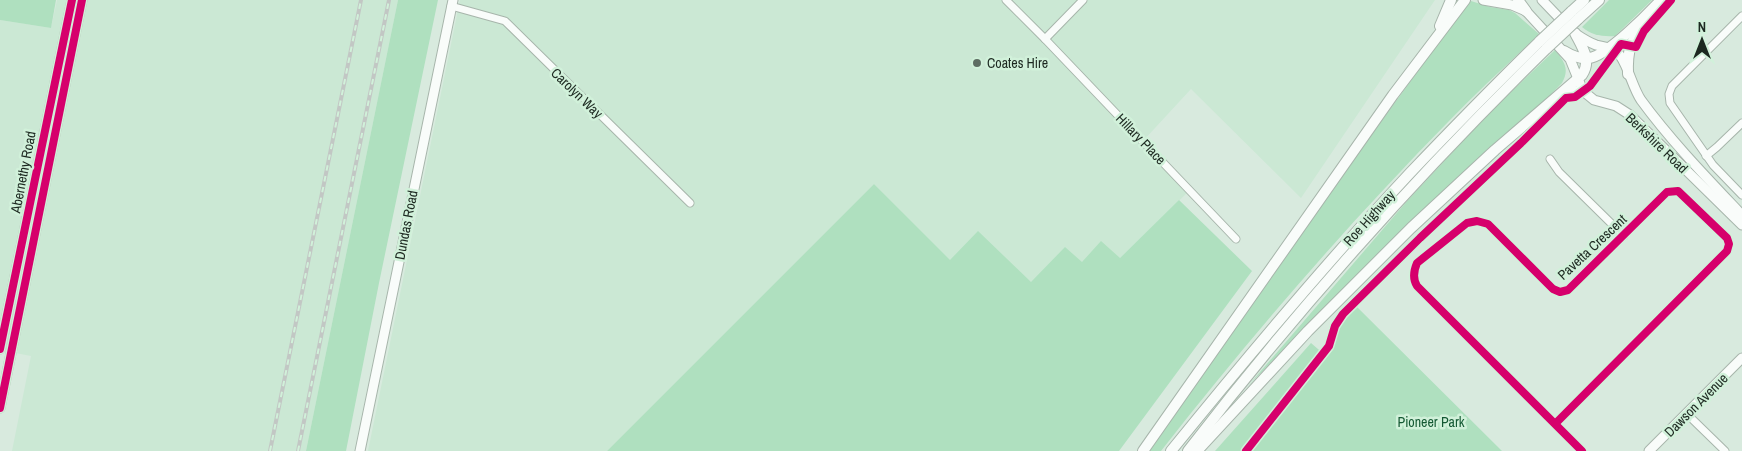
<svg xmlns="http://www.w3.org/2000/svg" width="1742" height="451" viewBox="0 0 1742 451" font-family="'Archivo Narrow',sans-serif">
  <rect width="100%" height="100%" fill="#d8eade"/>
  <g fill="#cbe8d4">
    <polygon points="57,0 398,0 306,451 12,451 31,356 0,350 0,20 51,28"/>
    <polygon points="460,0 1435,0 1301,198 1191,89 1143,141 1190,190 1120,258 1082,262 1031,282 950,261 874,184 607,451 368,451"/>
  </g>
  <g fill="#afe0bf">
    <polygon points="0,0 56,0 51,28 0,20"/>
    <polygon points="398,0 438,0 379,283 346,451 306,451"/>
    <path d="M 1609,0 L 1652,0 L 1615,36 C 1603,37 1591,35 1582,27 Z"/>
    <path d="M 1471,1 L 1490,7 L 1509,10 L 1515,13 L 1539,34 C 1509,63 1478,91 1449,121 C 1347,225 1251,336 1161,451 L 1146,451 L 1319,207 L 1439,42 Z"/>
    <path d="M 1555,50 C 1564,61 1570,69 1562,83 C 1520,127 1473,165 1428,207 C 1367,265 1307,326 1248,386 L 1408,200 L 1491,111 Z"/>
    <polygon points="874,184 950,260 978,231 1031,282 1065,247 1082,262 1101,241 1120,258 1179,200 1252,271 1119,451 607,451"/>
    <polygon points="1356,306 1502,451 1215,451 1311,343 1326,356 1333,348 1339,328"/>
  </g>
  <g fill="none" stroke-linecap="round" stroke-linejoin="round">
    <defs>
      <g id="minor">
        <polyline points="1006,0 1045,39 1083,0"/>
        <polyline points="451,6 505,21 690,203"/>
        <polyline points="1742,16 1672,86 1669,94 1670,103 1713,165 1742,195"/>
        <polyline points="1045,39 1236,239"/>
        <polyline points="1706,156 1717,147 1742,123"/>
        <polyline points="1550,159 1559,172 1624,236"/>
        <polyline points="1687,414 1725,451"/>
        <path d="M 1555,424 L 1727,251 L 1729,244 L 1727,238 L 1678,191 L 1667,192 L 1568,290 L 1560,292 L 1553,289 L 1488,224 L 1477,221 L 1467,223 L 1417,263 C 1414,270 1412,278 1417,286 L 1582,451"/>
      </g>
      <g id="major">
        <polyline points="1483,0 1512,5 1526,11 1570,59 1583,91 1594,100 1616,106 1630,115 1742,225"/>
        <polyline points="1542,0 1566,25"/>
        <path d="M 1576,34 C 1582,38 1588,42 1596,45 C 1603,47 1611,47 1617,52 C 1627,61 1632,87 1641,100 C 1671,141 1707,178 1742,215"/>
        <polyline points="0,349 72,0"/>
        <polyline points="0,408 82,0"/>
        <polyline points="360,451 453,0"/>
        <polyline points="1649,451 1742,358"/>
      </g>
      <g id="highway">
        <polyline points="1518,0 1526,11"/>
        <polyline points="1571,12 1584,0"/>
        <polyline points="1578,19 1599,0"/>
        <polyline points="1440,26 1451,0"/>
        <path d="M 1564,51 C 1572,56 1580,59 1589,58 C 1607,56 1648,14 1661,0"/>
        <path d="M 1628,74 C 1627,49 1631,42 1644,22"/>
        <polyline points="1560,95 1569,92 1583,91"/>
        <polyline points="1143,451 1393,95 1465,0"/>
        <path d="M 1171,451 C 1248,356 1327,262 1410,173 C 1453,128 1496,84 1540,41"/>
        <path d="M 1188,451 C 1298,308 1419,174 1547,48"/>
        <path d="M 1197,451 L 1308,331 L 1411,228 L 1495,150 L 1582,75 C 1592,60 1582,47 1575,33"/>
      </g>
    </defs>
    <use href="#minor" stroke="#a7b5ab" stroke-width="9"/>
    <use href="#major" stroke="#a7b5ab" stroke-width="11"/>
    <use href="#highway" stroke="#a7b5ab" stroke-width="12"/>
    <use href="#minor" stroke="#f9fcfa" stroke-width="7"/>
    <use href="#major" stroke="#f9fcfa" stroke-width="9"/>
    <use href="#highway" stroke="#f9fcfa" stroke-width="10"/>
    <defs>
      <g id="rail">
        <polyline points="270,451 361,0"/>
        <polyline points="298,451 389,0"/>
      </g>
    </defs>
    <use href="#rail" stroke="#c2c7c4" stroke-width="4"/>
    <use href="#rail" stroke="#d1f1da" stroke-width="2" stroke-dasharray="5.5" stroke-linecap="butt"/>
    <defs>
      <g id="highway-bridge">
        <polyline points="1540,41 1571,12"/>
        <polyline points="1547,48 1578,19"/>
      </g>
    </defs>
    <use href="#highway-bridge" stroke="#a7b5ab" stroke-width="12" stroke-linecap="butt"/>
    <use href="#highway-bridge" stroke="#f9fcfa" stroke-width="10"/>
    <defs>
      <g id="cycleway">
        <polyline points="0,349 72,0"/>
        <polyline points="0,408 82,0"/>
        <path d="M 1555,424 L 1727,251 L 1729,244 L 1727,238 L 1678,191 L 1667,192 L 1568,290 L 1560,292 L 1553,289 L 1488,224 L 1477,221 L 1467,223 L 1417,263 C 1414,270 1412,278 1417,286 L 1582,451"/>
        <polyline points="1246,451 1329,346 1335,326 1343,314 1420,238 1521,143 1566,98 1575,97 1590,86 1621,44 1636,47 1644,31 1671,0"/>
      </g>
    </defs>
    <use href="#cycleway" stroke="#d1f1da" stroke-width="11"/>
    <use href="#cycleway" stroke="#d6006c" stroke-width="8"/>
  </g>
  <circle fill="#5e6d63" stroke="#d1f1da" stroke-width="2" cx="977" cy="63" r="5"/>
  <g text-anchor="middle" stroke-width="5" stroke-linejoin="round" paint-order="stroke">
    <g font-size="14" fill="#1d2921" stroke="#d1f1da" text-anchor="start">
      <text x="987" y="68">Coates Hire</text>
    </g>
    <g font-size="14" fill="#1d2921" stroke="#d1f1da">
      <text transform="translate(577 93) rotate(44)" y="5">Carolyn Way</text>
      <text transform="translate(1141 139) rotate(46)" y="5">Hillary Place</text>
      <text transform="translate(1657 143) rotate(44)" y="5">Berkshire Road</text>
      <text transform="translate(23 172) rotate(-79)" y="5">Abernethy Road</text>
      <text transform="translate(1369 218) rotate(-48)" y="5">Roe Highway</text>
      <text transform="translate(406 225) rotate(-79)" y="5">Dundas Road</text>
      <text transform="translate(1592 247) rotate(-43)" y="5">Pavetta Crescent</text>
      <text transform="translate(1696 405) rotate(-45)" y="5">Dawson Avenue</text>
    </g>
    <g font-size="14" fill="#145933" stroke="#d1f1da">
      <text x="1431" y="427">Pioneer Park</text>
    </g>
  </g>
  <g transform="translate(1702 40)" stroke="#d1f1da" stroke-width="4" paint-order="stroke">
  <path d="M0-4L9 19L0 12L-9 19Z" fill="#1d2921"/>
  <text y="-8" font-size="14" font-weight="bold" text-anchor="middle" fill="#1d2921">N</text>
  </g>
</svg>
